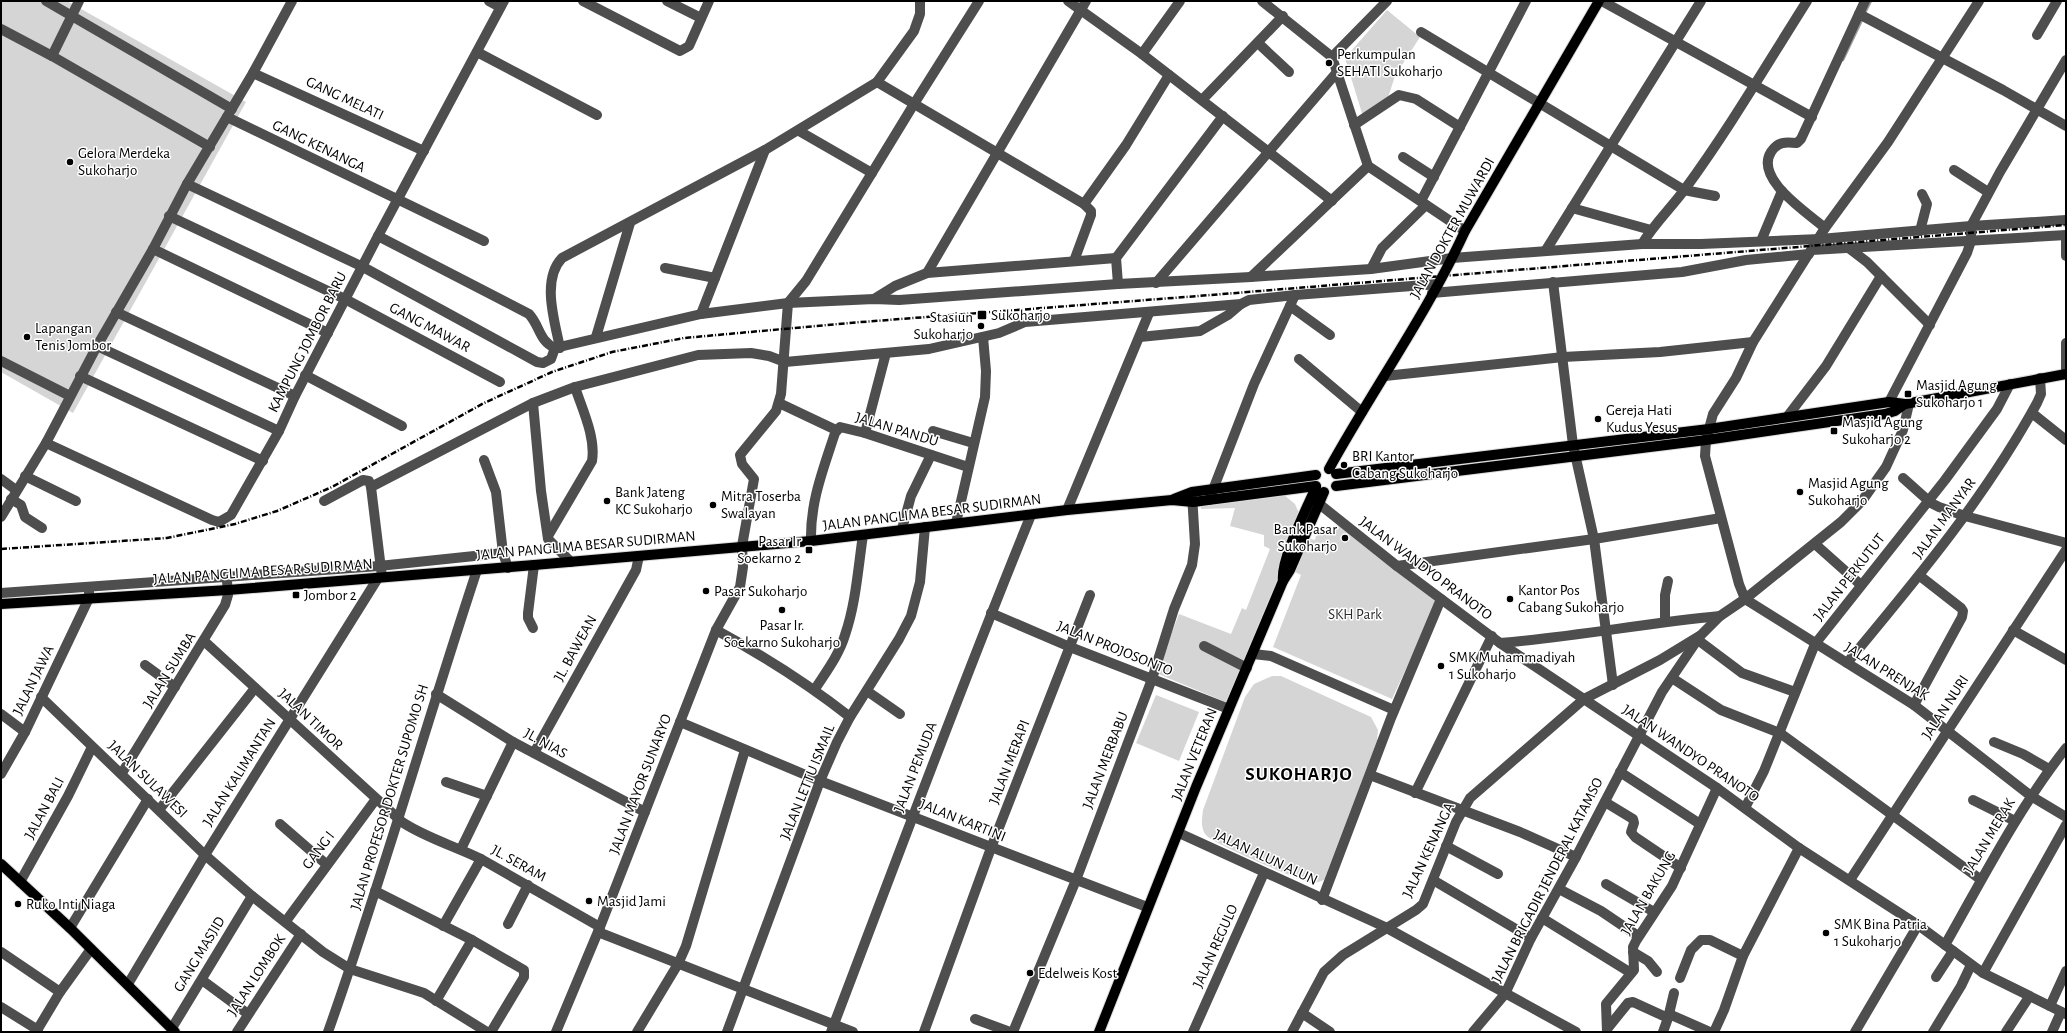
<svg xmlns="http://www.w3.org/2000/svg" width="2067" height="1033" viewBox="0 0 2067 1033" font-family="'Alegreya Sans',sans-serif">
  <rect width="100%" height="100%" fill="#fff"/>
  <g fill="#d5d5d5">
    <polygon points="1,1 67,1 246,102 73,413 1,372"/>
    <polygon points="1387,10 1420,37 1395,76 1385,107 1365,123 1345,58"/>
    <polygon points="1283,494 1295,504 1305,527 1228,703 1156,673 1179,614 1231,634 1242,608 1246,610 1270,549 1264,546 1264,535 1230,526 1235,508 1201,509 1200,499"/>
    <polygon points="1338,525 1439,597 1392,699 1273,647 1301,575 1293,571 1307,538 1315,540 1316,536"/>
    <path d="M 1272,676 L 1281,676 L 1371,717 L 1378,730 L 1377,741 L 1324,880 C 1320,881 1316,883 1312,883 C 1302,882 1213,843 1207,836 C 1200,829 1202,819 1203,810 L 1245,697 L 1254,684 Z"/>
    <polygon points="1156,695 1199,712 1179,761 1136,743"/>
  </g>
  <g fill="none" stroke-linecap="round" stroke-linejoin="round">
    <g stroke="#9c9c9c" stroke-width="2.5">
      <polyline points="1865,13 1871,1"/>
      <polyline points="1843,60 1863,18"/>
    </g>
    <defs>
      <g id="major">
        <path d="M 1329,469 C 1373,389 1427,314 1465,231 L 1599,1"/>
        <polyline points="1336,474 1709,429 1889,402 1905,404 2066,374"/>
        <polyline points="1336,486 1706,440 1885,414 1895,411 1905,404"/>
        <polyline points="1174,499 1192,492 1316,475"/>
        <path d="M 1283,581 C 1280,560 1307,508 1316,487"/>
        <polyline points="1,604 228,590 534,565 811,541 1067,510 1172,500 1193,502 1316,486"/>
        <polyline points="1,864 70,928 175,1032"/>
        <polyline points="1099,1032 1196,787 1283,581 1290,570 1324,492"/>
      </g>
    </defs>
    <use href="#major" stroke="#dbdbdb" stroke-width="12"/>
    <g stroke="#4e4e4e" stroke-width="10">
      <polyline points="46,1 232,109"/>
      <polyline points="489,1 500,7"/>
      <polyline points="583,1 680,51 689,46 709,1"/>
      <polyline points="667,1 701,18"/>
      <polyline points="1068,1 1142,54 1332,201"/>
      <polyline points="1262,1 1332,57 1368,166 1465,231"/>
      <polyline points="1602,1 1812,117"/>
      <polyline points="1979,1 1888,142 1825,228 1753,342 1736,378 1713,414 1706,440 1705,456 1739,584 1745,599 1914,705 2031,796 2066,817"/>
      <polyline points="1859,14 2003,90 2066,126"/>
      <polyline points="1,29 52,56 210,147"/>
      <polyline points="1421,32 1684,190 1715,196"/>
      <polyline points="2037,35 2057,1"/>
      <polyline points="1258,43 1289,72"/>
      <polyline points="477,52 597,115"/>
      <polyline points="1142,54 1180,1"/>
      <polyline points="52,56 79,1"/>
      <polyline points="1332,57 1387,1"/>
      <polyline points="253,73 424,151"/>
      <polyline points="877,82 1084,204 1091,211 1091,215 1074,261"/>
      <polyline points="1202,100 1283,16"/>
      <polyline points="227,117 484,241"/>
      <polyline points="1354,125 1399,95 1416,99 1460,127"/>
      <polyline points="799,131 872,173"/>
      <polyline points="1403,157 1434,177"/>
      <polyline points="1954,170 1988,192"/>
      <polyline points="187,184 363,267 537,362 543,363 551,359 555,348"/>
      <polyline points="1421,201 1526,1"/>
      <polyline points="1084,204 1126,145 1169,75"/>
      <polyline points="1572,208 1651,230"/>
      <polyline points="169,216 345,299 500,382"/>
      <path d="M 1825,228 C 1808,213 1754,179 1771,152 C 1778,141 1786,142 1797,143 L 1801,139 L 1865,1"/>
      <polyline points="1920,231 1927,204 1922,194"/>
      <polyline points="2066,235 2066,256"/>
      <path d="M 378,236 L 529,314 C 540,326 539,341 555,348 L 701,314 L 788,303 L 874,299 L 899,300 L 1118,284 L 1251,277 L 1371,269 L 1452,258 L 1642,244 L 1701,244 L 1820,239 L 1971,226 L 2066,220"/>
      <polyline points="1761,241 1782,191"/>
      <path d="M 1642,244 C 1654,224 1671,208 1685,189 C 1729,129 1767,64 1807,1"/>
      <polyline points="153,249 328,333"/>
      <polyline points="1850,249 1867,262 1930,325"/>
      <polyline points="1546,250 1701,1"/>
      <polyline points="1812,250 2066,235"/>
      <polyline points="665,268 715,278"/>
      <polyline points="1371,269 1382,248 1426,205"/>
      <polyline points="927,273 1086,1"/>
      <polyline points="1251,277 1368,166"/>
      <polyline points="1553,282 1573,445 1594,539 1613,685"/>
      <polyline points="1156,283 1338,71"/>
      <polyline points="1118,284 1116,258 1223,116"/>
      <polyline points="1432,293 1682,272 1746,260 1809,254"/>
      <polyline points="874,299 895,286 927,273 1116,258"/>
      <polyline points="1290,306 1330,335"/>
      <polyline points="116,312 295,396"/>
      <polyline points="701,314 765,150"/>
      <polyline points="596,337 630,223"/>
      <polyline points="1140,337 1200,331 1228,315 1241,304"/>
      <polyline points="97,346 279,431"/>
      <path d="M 560,348 C 555,322 541,280 562,258 L 765,150 L 877,82 L 914,31 L 920,14 L 920,1"/>
      <polyline points="1299,359 1362,412"/>
      <polyline points="1,361 70,396"/>
      <polyline points="2066,374 2066,343"/>
      <polyline points="305,375 402,426"/>
      <polyline points="80,376 263,461"/>
      <polyline points="1385,376 1563,357 1660,352 1753,342"/>
      <polyline points="1889,402 1967,253 1971,241 1971,226 2000,172 2066,60"/>
      <polyline points="533,403 541,491 548,539 571,562"/>
      <polyline points="779,403 836,430"/>
      <polyline points="2032,413 2066,440"/>
      <polyline points="1787,417 1826,366 1881,276"/>
      <polyline points="933,431 973,443"/>
      <polyline points="865,433 886,353"/>
      <polyline points="46,443 212,520 219,522 231,515 279,431 295,396 378,236 504,1"/>
      <polyline points="484,460 496,492 503,553 508,568"/>
      <polyline points="25,476 76,501"/>
      <polyline points="1903,478 1931,503 1939,507 1965,516 2066,543"/>
      <polyline points="1,479 16,490"/>
      <polyline points="11,499 21,505 25,517 42,528"/>
      <polyline points="1313,499 1397,566 1500,643 1717,788 1799,848 1918,925 1983,973 2066,1014"/>
      <polyline points="1209,500 1254,384 1295,295"/>
      <polyline points="324,501 363,480 369,481 371,487"/>
      <polyline points="1067,510 1149,313"/>
      <polyline points="1,517 46,443 97,346 153,249 187,184 253,73 292,1"/>
      <polyline points="956,523 985,397 986,371 983,337"/>
      <polyline points="902,529 911,496 931,455"/>
      <path d="M 548,536 L 592,461 C 596,437 582,409 575,387"/>
      <path d="M 811,541 C 810,502 823,470 835,433 L 840,427 L 865,433 L 968,467"/>
      <polyline points="1815,544 1861,585"/>
      <polyline points="1397,566 1594,539 1721,518"/>
      <polyline points="382,577 371,487 533,403 575,387 698,355 751,353 769,356 785,362 929,349 999,333 1025,322 1241,304 1249,300 1295,295 1438,284"/>
      <polyline points="1,593 379,566 503,553"/>
      <polyline points="991,613 1070,647 1229,709"/>
      <polyline points="1665,622 1665,595 1668,581"/>
      <polyline points="533,628 528,618 528,613 534,565"/>
      <path d="M 716,630 C 764,656 808,684 850,717"/>
      <polyline points="2013,630 2066,660"/>
      <polyline points="1698,640 1742,673 1795,692"/>
      <path d="M 204,641 L 402,822 C 426,838 455,846 481,859 L 600,927"/>
      <path d="M 1500,643 C 1574,637 1646,623 1720,616"/>
      <polyline points="1204,646 1247,668"/>
      <polyline points="1253,654 1271,656 1394,710"/>
      <path d="M 1847,663 C 1916,580 1985,498 2037,403 L 2041,394 L 2040,378"/>
      <polyline points="145,665 175,687"/>
      <polyline points="1672,678 1721,710 1780,733 1980,879"/>
      <path d="M 815,689 C 826,672 839,655 845,635 C 856,603 858,568 863,535"/>
      <polyline points="867,691 900,714"/>
      <polyline points="436,694 513,742 645,812"/>
      <polyline points="41,697 205,855 252,896 323,952 350,969 424,993 487,1032"/>
      <polyline points="1914,705 1962,617 1963,611 1961,608 1920,576"/>
      <polyline points="1,714 25,732"/>
      <polyline points="680,722 820,781 1147,907"/>
      <polyline points="1994,742 2023,754 2049,769"/>
      <polyline points="534,753 636,570 639,556"/>
      <polyline points="1620,772 1700,824"/>
      <polyline points="122,773 225,605 228,595 227,581"/>
      <polyline points="1,774 25,732 89,598 89,591"/>
      <polyline points="1370,775 1520,832 1576,857"/>
      <polyline points="446,782 487,796"/>
      <polyline points="1415,793 1492,636"/>
      <polyline points="1973,800 2015,821"/>
      <polyline points="1605,802 1633,819 1634,823 1631,832 1635,837 1681,868"/>
      <polyline points="1745,808 1764,771 1815,644 1945,480 1997,409 2010,384"/>
      <polyline points="159,810 255,688"/>
      <polyline points="280,824 326,864"/>
      <polyline points="1179,833 1385,927 1576,1032"/>
      <polyline points="1446,846 1498,874"/>
      <polyline points="461,849 513,742"/>
      <polyline points="1433,880 1531,938"/>
      <polyline points="1850,880 2066,550"/>
      <polyline points="20,882 68,796 92,747"/>
      <polyline points="1606,884 1654,912"/>
      <polyline points="1559,889 1601,911 1638,936"/>
      <polyline points="375,891 472,940 524,970 524,977 491,1032"/>
      <polyline points="1322,900 1391,718 1441,599"/>
      <polyline points="1542,918 1631,973"/>
      <polyline points="286,921 376,799"/>
      <polyline points="508,924 528,885"/>
      <polyline points="443,926 481,859"/>
      <polyline points="70,928 148,799"/>
      <polyline points="598,932 853,1032"/>
      <path d="M 1945,945 C 1983,878 2018,809 2066,748"/>
      <polyline points="1,952 60,992"/>
      <polyline points="1633,952 1648,961 1657,972"/>
      <polyline points="1983,973 2066,825"/>
      <polyline points="1936,977 1953,951"/>
      <polyline points="1680,978 1691,950 1701,940 1710,940 1743,956"/>
      <polyline points="202,980 248,1014"/>
      <polyline points="128,984 205,855 378,578"/>
      <polyline points="436,1001 472,940"/>
      <polyline points="2050,1006 2066,971"/>
      <polyline points="1,1007 38,1030"/>
      <polyline points="1302,1013 1330,1032"/>
      <polyline points="1669,1014 1710,1032"/>
      <polyline points="1668,1018 1674,993"/>
      <polyline points="975,1019 1010,1032"/>
      <polyline points="172,1028 252,896"/>
      <polyline points="1607,1029 1628,1003 1633,1002 1668,1018 1663,1032"/>
      <polyline points="36,1032 60,992 91,949"/>
      <polyline points="237,1032 301,934"/>
      <path d="M 328,1032 C 382,880 426,724 477,570"/>
      <polyline points="556,1032 600,927 716,630 740,587 743,567 742,546 754,479 742,464 740,455 776,411 781,394 788,303 806,281 914,104 979,1"/>
      <polyline points="637,1032 678,964 686,946 745,750"/>
      <polyline points="727,1032 820,781 837,742 850,717 899,639 911,616 920,582 925,527"/>
      <path d="M 831,1032 C 897,859 961,686 1031,515"/>
      <polyline points="924,1032 991,848 1090,595"/>
      <polyline points="1013,1032 1076,880 1152,679 1174,609 1192,565 1195,544 1192,494"/>
      <polyline points="1193,1032 1264,873"/>
      <polyline points="1292,1032 1324,972 1343,955 1416,910 1423,904 1456,822 1470,798 1584,699 1660,660 1701,635 1720,616 1745,599 1841,522 1862,501 1886,467 1903,430 1909,404"/>
      <polyline points="1473,1032 1505,994 1531,938 1576,857 1662,692 1700,636"/>
      <polyline points="1607,1032 1606,1004 1634,970 1633,947 1636,941 1672,886 1717,788"/>
      <polyline points="1714,1032 1724,1010 1743,956 1799,848"/>
      <polyline points="1855,1032 1918,925"/>
      <polyline points="1933,1032 1961,986 1971,965"/>
      <polyline points="2006,1032 2029,997"/>
      <polyline points="2052,1032 2061,1012"/>
    </g>
    <use href="#major" stroke="#000" stroke-width="10"/>
    <polyline stroke="#000" stroke-width="2.5" stroke-dasharray="6 2 1 2" stroke-linecap="butt" points="1,549 167,538 235,524 277,511 332,487 484,403 552,372 612,352 684,338 849,323 1211,295 2066,225"/>
  </g>
  <g fill="#000" stroke="#fff" stroke-width="1.5">
    <circle cx="1329" cy="63" r="4"/>
    <circle cx="70" cy="162" r="4"/>
    <rect x="977" y="310" width="10" height="10" rx="2"/>
    <circle cx="981" cy="326" r="4"/>
    <circle cx="27" cy="337" r="4"/>
    <rect x="1904" y="390" width="8" height="8" rx="2"/>
    <circle cx="1598" cy="419" r="4"/>
    <rect x="1830" y="427" width="8" height="8" rx="2"/>
    <circle cx="1344" cy="465" r="4"/>
    <circle cx="1800" cy="492" r="4"/>
    <circle cx="607" cy="501" r="4"/>
    <circle cx="713" cy="505" r="4"/>
    <circle cx="1345" cy="538" r="4"/>
    <rect x="805" y="546" width="8" height="8" rx="2"/>
    <circle cx="706" cy="591" r="4"/>
    <rect x="292" y="591" width="8" height="8" rx="2"/>
    <circle cx="1510" cy="599" r="4"/>
    <circle cx="782" cy="610" r="4"/>
    <circle cx="1441" cy="666" r="4"/>
    <circle cx="589" cy="901" r="4"/>
    <circle cx="18" cy="904" r="4"/>
    <circle cx="1826" cy="933" r="4"/>
    <circle cx="1030" cy="973" r="4"/>
  </g>
  <g text-anchor="middle" stroke-width="3" stroke-linejoin="round" paint-order="stroke">
    <g font-size="15" fill="#000" stroke="#fff" text-anchor="start">
      <text x="1337" y="59">Perkumpulan<tspan x="1337" dy="17">SEHATI Sukoharjo</tspan></text>
      <text x="78" y="158">Gelora Merdeka<tspan x="78" dy="17">Sukoharjo</tspan></text>
      <text x="991" y="320">Sukoharjo</text>
      <text x="973" y="322" text-anchor="end">Stasiun<tspan x="973" dy="17">Sukoharjo</tspan></text>
      <text x="35" y="333">Lapangan<tspan x="35" dy="17">Tenis Jombor</tspan></text>
      <text x="1916" y="390">Masjid Agung<tspan x="1916" dy="17">Sukoharjo 1</tspan></text>
      <text x="1606" y="415">Gereja Hati<tspan x="1606" dy="17">Kudus Yesus</tspan></text>
      <text x="1842" y="427">Masjid Agung<tspan x="1842" dy="17">Sukoharjo 2</tspan></text>
      <text x="1352" y="461">BRI Kantor<tspan x="1352" dy="17">Cabang Sukoharjo</tspan></text>
      <text x="1808" y="488">Masjid Agung<tspan x="1808" dy="17">Sukoharjo</tspan></text>
      <text x="615" y="497">Bank Jateng<tspan x="615" dy="17">KC Sukoharjo</tspan></text>
      <text x="721" y="501">Mitra Toserba<tspan x="721" dy="17">Swalayan</tspan></text>
      <text x="1337" y="534" text-anchor="end">Bank Pasar<tspan x="1337" dy="17">Sukoharjo</tspan></text>
      <text x="801" y="546" text-anchor="end">Pasar Ir<tspan x="801" dy="17">Soekarno 2</tspan></text>
      <text x="1518" y="595">Kantor Pos<tspan x="1518" dy="17">Cabang Sukoharjo</tspan></text>
      <text x="714" y="596">Pasar Sukoharjo</text>
      <text x="304" y="600">Jombor 2</text>
      <text x="782" y="630" text-anchor="middle">Pasar Ir.<tspan x="782" dy="17">Soekarno Sukoharjo</tspan></text>
      <text x="1449" y="662">SMK Muhammadiyah<tspan x="1449" dy="17">1 Sukoharjo</tspan></text>
      <text x="597" y="906">Masjid Jami</text>
      <text x="26" y="909">Ruko Inti Niaga</text>
      <text x="1834" y="929">SMK Bina Patria<tspan x="1834" dy="17">1 Sukoharjo</tspan></text>
      <text x="1038" y="978">Edelweis Kost</text>
    </g>
    <g font-size="15" fill="#000" stroke="#fff">
      <text transform="translate(345 98) rotate(25)" y="5">GANG MELATI</text>
      <text transform="translate(319 146) rotate(26)" y="5">GANG KENANGA</text>
      <text transform="translate(1452 228) rotate(-61)" y="5">JALAN DOKTER MUWARDI</text>
      <text transform="translate(430 327) rotate(28)" y="5">GANG MAWAR</text>
      <text transform="translate(307 342) rotate(-63)" y="5">KAMPUNG JOMBOR BARU</text>
      <text transform="translate(897 429) rotate(17)" y="5">JALAN PANDU</text>
      <text transform="translate(932 512) rotate(-7)" y="5">JALAN PANGLIMA BESAR SUDIRMAN</text>
      <text transform="translate(1944 518) rotate(-54)" y="5">JALAN MANYAR</text>
      <text transform="translate(586 545) rotate(-5)" y="5">JALAN PANGLIMA BESAR SUDIRMAN</text>
      <text transform="translate(1426 568) rotate(37)" y="5">JALAN WANDYO PRANOTO</text>
      <text transform="translate(263 571) rotate(-4)" y="5">JALAN PANGLIMA BESAR SUDIRMAN</text>
      <text transform="translate(1849 577) rotate(-52)" y="5">JALAN PERKUTUT</text>
      <text transform="translate(575 648) rotate(-61)" y="5">JL. BAWEAN</text>
      <text transform="translate(1115 648) rotate(22)" y="5">JALAN PROJOSONTO</text>
      <text transform="translate(169 670) rotate(-58)" y="5">JALAN SUMBA</text>
      <text transform="translate(1887 671) rotate(32)" y="5">JALAN PRENJAK</text>
      <text transform="translate(33 680) rotate(-64)" y="5">JALAN JAWA</text>
      <text transform="translate(1945 707) rotate(-57)" y="5">JALAN NURI</text>
      <text transform="translate(311 719) rotate(43)" y="5">JALAN TIMOR</text>
      <text transform="translate(546 743) rotate(29)" y="5">JL. NIAS</text>
      <text transform="translate(1691 753) rotate(34)" y="5">JALAN WANDYO PRANOTO</text>
      <text transform="translate(1194 754) rotate(-68)" y="5">JALAN VETERAN</text>
      <text transform="translate(1105 760) rotate(-69)" y="5">JALAN MERBABU</text>
      <text transform="translate(1009 762) rotate(-69)" y="5">JALAN MERAPI</text>
      <text transform="translate(915 767) rotate(-69)" y="5">JALAN PEMUDA</text>
      <text transform="translate(239 772) rotate(-58)" y="5">JALAN KALIMANTAN</text>
      <text transform="translate(148 779) rotate(44)" y="5">JALAN SULAWESI</text>
      <text transform="translate(807 782) rotate(-68)" y="5">JALAN LETTU ISMAIL</text>
      <text transform="translate(640 784) rotate(-69)" y="5">JALAN MAYOR SUNARYO</text>
      <text transform="translate(389 797) rotate(-73)" y="5">JALAN PROFESOR DOKTER SUPOMO SH</text>
      <text transform="translate(44 808) rotate(-62)" y="5">JALAN BALI</text>
      <text transform="translate(963 820) rotate(22)" y="5">JALAN KARTINI</text>
      <text transform="translate(1989 836) rotate(-59)" y="5">JALAN MERAK</text>
      <text transform="translate(318 850) rotate(-53)" y="5">GANG I</text>
      <text transform="translate(1428 850) rotate(-65)" y="5">JALAN KENANGA</text>
      <text transform="translate(1266 857) rotate(25)" y="5">JALAN ALUN ALUN</text>
      <text transform="translate(519 863) rotate(29)" y="5">JL. SERAM</text>
      <text transform="translate(1547 880) rotate(-63)" y="5">JALAN BRIGADIR JENDERAL KATAMSO</text>
      <text transform="translate(1648 893) rotate(-60)" y="5">JALAN BAKUNG</text>
      <text transform="translate(1215 946) rotate(-66)" y="5">JALAN REGULO</text>
      <text transform="translate(199 954) rotate(-59)" y="5">GANG MASJID</text>
      <text transform="translate(256 975) rotate(-57)" y="5">JALAN LOMBOK</text>
    </g>
    <g font-size="15" fill="#2c2c2c" stroke="#fff">
      <text x="1355" y="619">SKH Park</text>
    </g>
    <g font-size="19" font-weight="bold" letter-spacing="1" fill="#000" stroke="#fff">
      <text x="1299" y="780">SUKOHARJO</text>
    </g>
  </g>
  <rect width="2067" height="1033" fill="none" stroke="#000000" stroke-width="4"/>
</svg>
